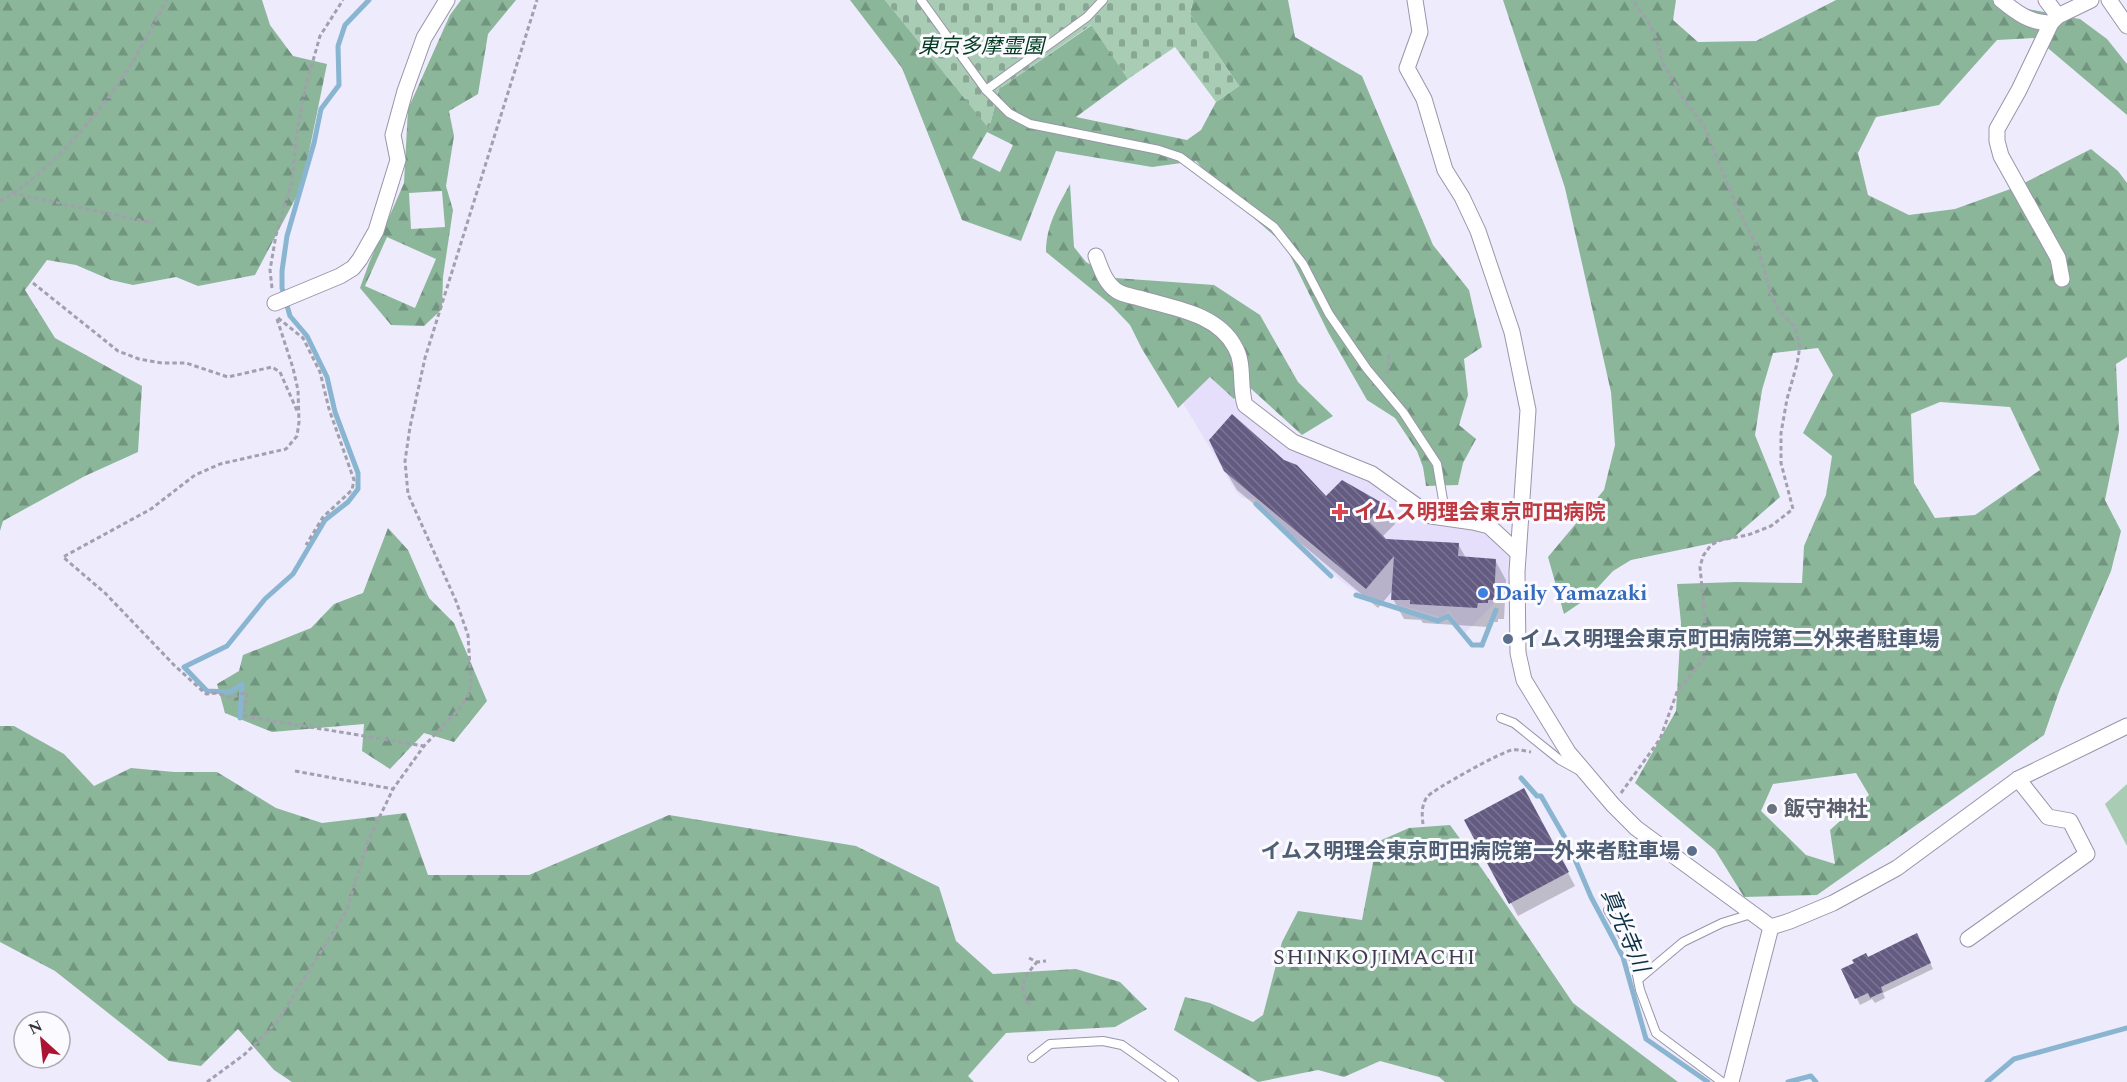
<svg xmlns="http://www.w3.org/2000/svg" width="2127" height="1082" viewBox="0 0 2127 1082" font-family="Spectral,'Noto Sans JP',serif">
  <defs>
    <pattern id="forest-firs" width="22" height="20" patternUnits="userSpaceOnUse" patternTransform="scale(1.5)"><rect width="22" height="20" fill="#8bb69a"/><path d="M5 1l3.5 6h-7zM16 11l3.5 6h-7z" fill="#72957f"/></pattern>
    <pattern id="cemetery-stones" width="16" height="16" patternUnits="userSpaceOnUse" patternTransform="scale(1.5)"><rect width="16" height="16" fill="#a8cdb4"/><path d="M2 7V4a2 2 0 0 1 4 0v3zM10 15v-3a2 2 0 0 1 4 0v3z" fill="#8aa794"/></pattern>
    <pattern id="building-back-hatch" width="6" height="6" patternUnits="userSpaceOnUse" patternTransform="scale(1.5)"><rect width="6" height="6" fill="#645b82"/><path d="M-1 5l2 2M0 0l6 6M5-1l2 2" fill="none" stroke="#7c7592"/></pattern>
  </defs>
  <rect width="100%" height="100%" fill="#eeebfc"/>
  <polygon fill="#e5dffc" points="1210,377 1234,399 1240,411 1291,451 1317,459 1368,481 1430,525 1474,529 1492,538 1505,547 1510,558 1509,600 1498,600 1465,633 1449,611 1440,617 1358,593 1340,580 1294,539 1254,499 1242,498 1235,490 1183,403"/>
  <polygon fill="#a8cdb4" points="2127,784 2127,846 2105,804"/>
  <g fill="url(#forest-firs)" fill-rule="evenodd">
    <polygon points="0,0 262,0 270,25 293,56 327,64 302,186 255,275 198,286 176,277 133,285 111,280 76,265 47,260 25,290 55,338 142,386 138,452 85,476 3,521 0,531"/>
    <path d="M 461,0 L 516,0 L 488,34 L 478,94 L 449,111 L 454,136 L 446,186 L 453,210 L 443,277 L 442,309 L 424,326 L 391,325 L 360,288 L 369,263 L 404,183 L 408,109 L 450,15 ZM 442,191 L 445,227 L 411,229 L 409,193 ZM 387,237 L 436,259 L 415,308 L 365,286 Z"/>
    <path d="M 850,0 L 885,0 L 989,128 L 999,89 L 1092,25 L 1128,79 L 1076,117 L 1187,140 L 1201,130 L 1216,102 L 1239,86 L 1190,14 L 1193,0 L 1288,0 L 1295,37 L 1362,76 L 1433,245 L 1469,290 L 1482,347 L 1464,359 L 1468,395 L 1459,425 L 1476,439 L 1463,463 L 1458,485 L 1426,486 L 1423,467 L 1417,451 L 1395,418 L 1367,400 L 1328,332 L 1285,245 L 1225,193 L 1196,161 L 1152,167 L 1056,151 L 1021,241 L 962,220 L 902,68 ZM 987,132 L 1013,145 L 1000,172 L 972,158 Z"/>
    <path d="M 1503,0 L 1676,0 L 1673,20 L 1698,42 L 1756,41 L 1836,0 L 1992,0 L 1997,3 L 2080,19 L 2107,39 L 2127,64 L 2127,115 L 2036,38 L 1997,40 L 1939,105 L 1876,117 L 1858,153 L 1868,195 L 1909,215 L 1955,209 L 2016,187 L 2091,149 L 2118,171 L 2127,183 L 2127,357 L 2116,364 L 2119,431 L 2105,500 L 2121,531 L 2111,571 L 2060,689 L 2044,735 L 1817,895 L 1744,897 L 1715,850 L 1635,783 L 1676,711 L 1681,623 L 1677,584 L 1736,582 L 1802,583 L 1804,546 L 1826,495 L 1832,456 L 1803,433 L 1833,375 L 1818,348 L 1773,353 L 1762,390 L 1755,435 L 1780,497 L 1732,539 L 1631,560 L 1613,571 L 1589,597 L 1564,614 L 1548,557 L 1604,490 L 1615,445 L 1611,392 L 1565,188 ZM 1940,402 L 2010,407 L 2040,470 L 1975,515 L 1935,518 L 1914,483 L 1911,414 ZM 1856,773 L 1869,795 L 1830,830 L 1835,864 L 1806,855 L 1761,811 L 1773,784 Z"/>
    <path d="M 1070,184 L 1074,247 L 1086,262 L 1115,278 L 1214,285 L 1260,315 L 1298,382 L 1333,416 L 1302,435 L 1248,386 L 1234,399 L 1210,377 L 1178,408 L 1142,349 L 1130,325 L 1111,305 L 1046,252 C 1046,226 1058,206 1070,184 Z"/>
    <polygon points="388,528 408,550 429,598 454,623 487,701 454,742 424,733 390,769 362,751 364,724 272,732 225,713 217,684 239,671 243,655 311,628 334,604 363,593"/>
    <polygon points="0,726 14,726 64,754 94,786 131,768 174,772 217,772 276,808 322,823 406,813 428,875 529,875 669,815 856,846 939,887 956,941 993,974 1076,969 1120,982 1147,1009 1115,1027 1006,1033 968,1076 974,1082 292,1082 274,1070 238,1029 201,1066 169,1061 55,971 0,942"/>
    <polygon points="1450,825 1482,869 1573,1003 1678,1082 1445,1082 1439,1077 1380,1061 1344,1077 1318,1070 1258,1082 1174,1030 1185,997 1210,1003 1253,1022 1263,1015 1282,942 1298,911 1362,920 1377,842 1409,828"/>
  </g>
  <polygon fill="url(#cemetery-stones)" points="885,0 1193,0 1190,14 1239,86 1216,102 1175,47 1128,79 1091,25 999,89 989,129"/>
  <g fill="#0003">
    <polygon points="1225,470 1326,498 1342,482 1383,505 1395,524 1382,537 1385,540 1458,544 1466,558 1495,560 1506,580 1504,619 1498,619 1498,622 1488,622 1488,627 1423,623 1421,620 1404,619 1393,599 1394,589 1378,608 1237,490"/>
    <polygon points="1531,803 1575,886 1518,916 1466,820"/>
    <polygon points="1920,941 1933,969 1883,993 1885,998 1875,1003 1872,999 1860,1005 1843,970 1867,958"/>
  </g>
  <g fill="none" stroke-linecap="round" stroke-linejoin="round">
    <g stroke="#89b5d1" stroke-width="5">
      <polyline points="1256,504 1331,576"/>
      <polyline points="1356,595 1438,621 1448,616 1472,645 1482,645"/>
      <polyline points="1482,645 1496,610"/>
      <polyline points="240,718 242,684 230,692 207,691 184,667 227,646 265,599 293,574 325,520 348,502 358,489 358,473 335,412 327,377 307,336 290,316 282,288 282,271 287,236 314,143 321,109 339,85 338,46 345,25 369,0"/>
      <polyline points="1521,778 1537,796 1541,796 1568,843 1591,897 1623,957 1646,1039 1708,1082"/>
      <polyline points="1788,1082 1811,1076 1816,1082"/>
      <polyline points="1987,1082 2014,1059 2127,1028"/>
    </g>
  </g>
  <g fill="url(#building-back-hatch)">
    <polygon points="1232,414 1284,460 1297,465 1326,496 1342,480 1384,504 1368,521 1386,539 1459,543 1458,556 1496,559 1494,600 1488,600 1488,603 1478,603 1477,608 1410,604 1410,600 1391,600 1394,556 1366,589 1224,471 1209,440"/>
    <polygon points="1524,788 1569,872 1509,904 1464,820"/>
    <polygon points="1917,933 1931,963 1881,987 1883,992 1870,998 1868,993 1855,999 1841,969 1854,963 1852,960 1866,953 1868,957"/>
  </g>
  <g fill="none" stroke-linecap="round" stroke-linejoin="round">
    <defs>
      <g id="service">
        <polyline points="921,0 986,90 1009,113 1030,124 1159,150 1180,157 1274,227 1303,264 1329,314 1367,369 1403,412 1437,464 1446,518"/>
        <polyline points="986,90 1087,17 1103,0"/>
        <polyline points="1501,718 1514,723 1560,760 1578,770"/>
        <polyline points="1608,910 1632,951 1640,990 1656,1033 1722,1082"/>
        <polyline points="1639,979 1683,942 1722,923 1751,914"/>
        <polyline points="1032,1058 1050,1044 1103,1041 1122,1045 1174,1082"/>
      </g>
      <g id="minor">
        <polyline points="1415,0 1420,32 1407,68 1424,99 1445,170 1462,197 1478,231 1512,332 1528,410 1517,572 1518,653 1524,680 1568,752 1613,805 1636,828 1771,927 1790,921 1833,903 1897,868 2018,779 2127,726"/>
        <path d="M 2001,0 C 2017,13 2030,23 2051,23"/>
        <polyline points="2046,0 2058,16"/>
        <polyline points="2109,0 2127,26"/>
        <path d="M 1096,256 C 1101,269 1105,283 1117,291 C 1123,295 1132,296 1139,298 C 1172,308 1217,313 1235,347 C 1245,364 1239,386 1245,405 L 1293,442 L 1372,474 L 1431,516 L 1473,522 L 1489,526 L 1518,553"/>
        <polyline points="2062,279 2058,258 2001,156 1997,141 1997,129 2019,90 2051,23 2058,16 2091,0"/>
        <polyline points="275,303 340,276 353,268 360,259 376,231 398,160 393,135 405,91 424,38 447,0"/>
        <polyline points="1968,939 2087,854 2070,821 2048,817 2018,779"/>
        <polyline points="1731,1082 1771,927"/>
      </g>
    </defs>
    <use href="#service" stroke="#9995a9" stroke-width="10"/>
    <use href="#minor" stroke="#9995a9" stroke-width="17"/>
    <g stroke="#a2a0ad" stroke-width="3" stroke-dasharray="4.5 3" stroke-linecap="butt">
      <polyline points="12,193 153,223"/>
      <path d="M 0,201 C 42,179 91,123 118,84 C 137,58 151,28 167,0"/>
      <polyline points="33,283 118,351 139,359 162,363 186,363 228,377 272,367 280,372 298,413"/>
      <polyline points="272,288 270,270 276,235 292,182 296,138 305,89 320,36 343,0"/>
      <polyline points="278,318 303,338 320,372 329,409 354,480 352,490 323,517 306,545"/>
      <polyline points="277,319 293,368 298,390 299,422 297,436 286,449 220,464 195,475 151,509 63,557 105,593 175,666 206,694 217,693 231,698 247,692 244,716 424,746"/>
      <polyline points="1388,374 1389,351"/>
      <polyline points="295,771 393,789"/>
      <polyline points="1621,793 1660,739 1677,692 1704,658 1705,620 1700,567 1703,556 1711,545 1721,540 1748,535 1771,526 1793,509 1781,463 1781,433 1787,399 1797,364 1800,346 1795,327 1780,312 1771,294 1758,248 1736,205 1704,126 1683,98 1663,63 1656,38 1648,21 1632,0"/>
      <path d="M 1423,824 C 1422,815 1421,806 1427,797 C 1432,790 1503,751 1512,750 C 1518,749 1525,751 1531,752"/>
      <polyline points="1029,958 1037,962 1046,961"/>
      <path d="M 1029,1005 C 1018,986 1023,978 1037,962"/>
      <polyline points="207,1082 245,1054 276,1023 346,912 368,841 393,789 424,746 457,711 468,696 471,684 468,635 456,601 408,494 405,461 410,427 425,358 537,0"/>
    </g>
    <use href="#service" stroke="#fff" stroke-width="8"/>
    <use href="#minor" stroke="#fff" stroke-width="15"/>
  </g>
  <path fill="#e0444e" stroke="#fbfafe" stroke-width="2" d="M1337 503h6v6h6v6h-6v6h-6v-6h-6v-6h6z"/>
  <circle fill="#3f7fe0" stroke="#fbfafe" stroke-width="2" cx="1483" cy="593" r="6"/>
  <g fill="#5c6f8a" stroke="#fbfafe" stroke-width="2">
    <circle cx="1508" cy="639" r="6"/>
    <circle cx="1692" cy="851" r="6"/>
  </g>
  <circle fill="#6b7280" stroke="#fbfafe" stroke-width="2" cx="1772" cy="809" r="6"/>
  <g text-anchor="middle" stroke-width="6" stroke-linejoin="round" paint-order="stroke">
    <g font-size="21" font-style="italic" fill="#023b20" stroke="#fbfafe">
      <text x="981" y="53">東京多摩霊園</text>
    </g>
    <g font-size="21" font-weight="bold" fill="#be3a42" stroke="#fbfafe" text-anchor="start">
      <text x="1354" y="519">イムス明理会東京町田病院</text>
    </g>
    <g font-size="21" font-weight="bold" fill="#366cbe" stroke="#fbfafe" text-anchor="start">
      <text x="1495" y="600">Daily Yamazaki</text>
    </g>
    <g font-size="21" font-weight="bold" fill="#4e5e75" stroke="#fbfafe" text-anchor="start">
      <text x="1520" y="646">イムス明理会東京町田病院第二外来者駐車場</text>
      <text x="1680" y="858" text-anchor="end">イムス明理会東京町田病院第一外来者駐車場</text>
    </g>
    <g font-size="21" font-weight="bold" fill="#5b616d" stroke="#fbfafe" text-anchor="start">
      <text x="1784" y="816">飯守神社</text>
    </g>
    <g font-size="22" font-style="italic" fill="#0c3145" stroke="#fbfafe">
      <text transform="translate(1626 930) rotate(67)" y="8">真光寺川</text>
    </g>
    <g font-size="22" letter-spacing="1.5" fill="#403d4e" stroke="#fbfafe">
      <text x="1375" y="964">SHINKOJIMACHI</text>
    </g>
  </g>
  <g transform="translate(42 1040) rotate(333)"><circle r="28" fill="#fbfafe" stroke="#acabb0" stroke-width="1.5"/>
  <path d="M0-4.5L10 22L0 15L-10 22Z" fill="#aa1331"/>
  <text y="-9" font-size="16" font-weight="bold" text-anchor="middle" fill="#35343c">N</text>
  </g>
</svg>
